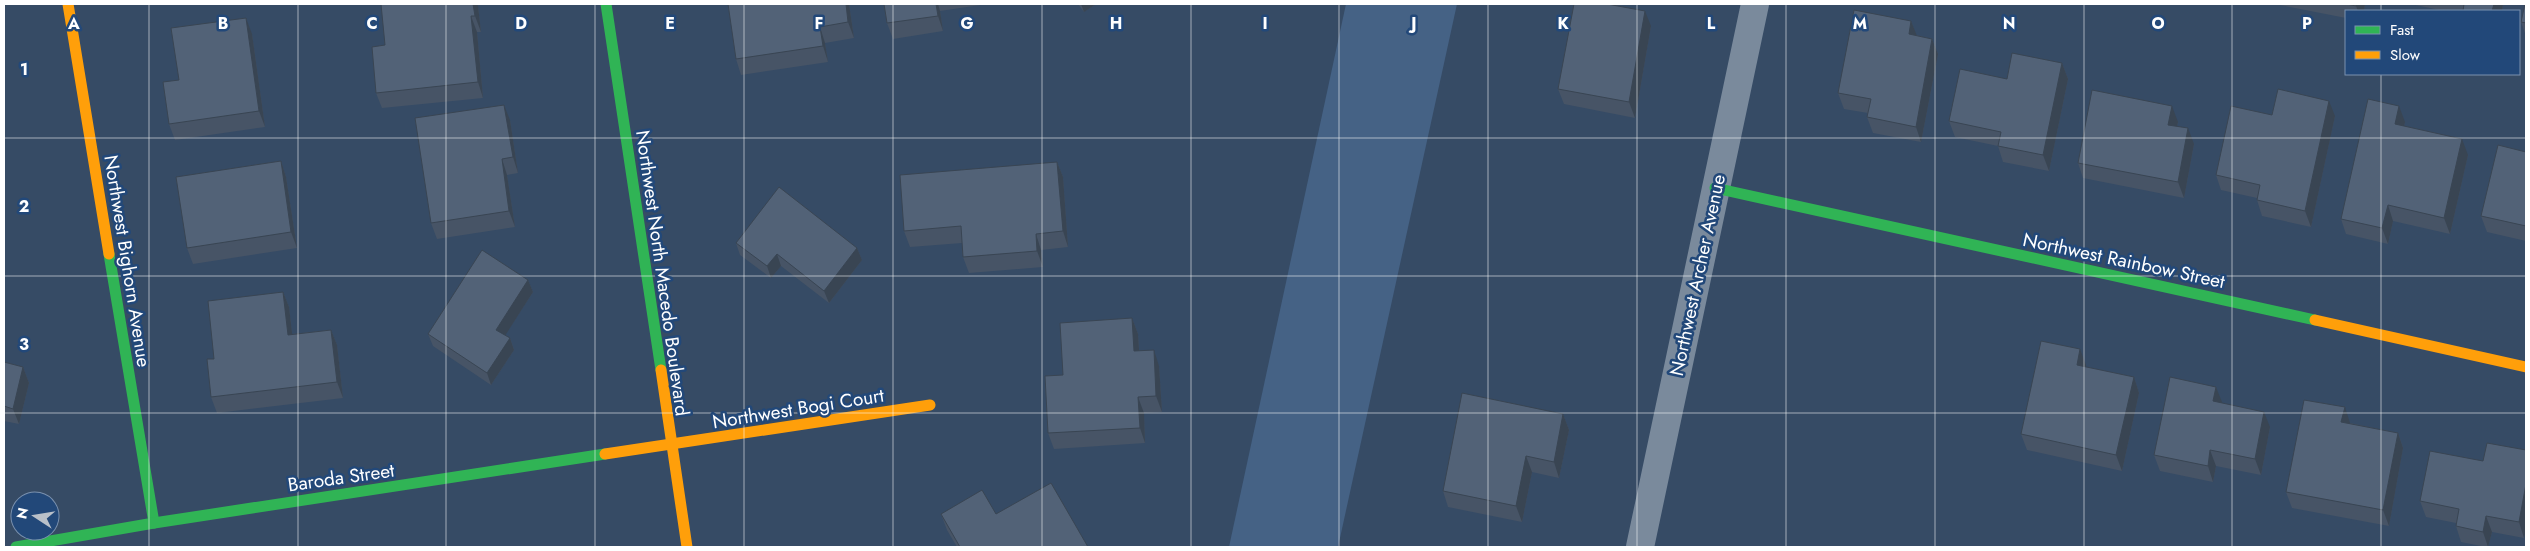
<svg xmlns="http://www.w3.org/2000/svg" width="2530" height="551" viewBox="0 0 2530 551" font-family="Jost,sans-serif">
  <rect width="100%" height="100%" fill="#364b65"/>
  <polygon fill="#456285" points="1346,4 1457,4 1338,547 1229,547"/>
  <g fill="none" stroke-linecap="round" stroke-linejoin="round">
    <polyline stroke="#7a8a9c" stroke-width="28" points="1640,547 1755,4"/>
    <g stroke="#30b455" stroke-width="11">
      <polyline points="606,4 661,370"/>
      <polyline points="1715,188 2315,320"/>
      <polyline points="109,254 154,523"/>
      <polyline points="16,547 154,523 605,454"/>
    </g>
    <g stroke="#ff9f0a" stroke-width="11">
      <polyline points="68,4 109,254"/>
      <polyline points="2315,320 2526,367"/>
      <polyline points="661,370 687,547"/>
      <polyline points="605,454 930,405"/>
    </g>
  </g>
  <g fill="#475466">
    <polygon points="849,4 854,38 825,43 828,62 741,75 736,59"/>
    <polygon points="884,4 987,4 940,11 943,31 893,39 887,23"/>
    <polygon points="1078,4 1096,4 1084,12"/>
    <polygon points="2275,4 2365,4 2364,11 2346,11 2346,18"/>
    <polygon points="2411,4 2503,4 2502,11 2444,11"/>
    <polygon points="2526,4 2526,36 2521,22"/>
    <polygon points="478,6 481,32 477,32 483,98 382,108 376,93 385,45"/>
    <polygon points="1911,21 1916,35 1932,39 1938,54 1921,142 1873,133 1867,117 1868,113 1844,109 1838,93"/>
    <polygon points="1651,26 1635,118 1564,104 1558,89"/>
    <polygon points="252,34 265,127 175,140 169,124"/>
    <polygon points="2062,63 2068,79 2049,171 2003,162 1998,146 1955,137 1949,121 2007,79"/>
    <polygon points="2272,115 2335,116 2311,227 2262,216 2257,200 2257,198 2221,190 2216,175"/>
    <polygon points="510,120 518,173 507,175 515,227 437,239 431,223"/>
    <polygon points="2178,122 2177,126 2194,144 2184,198 2083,178 2078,163"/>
    <polygon points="2405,122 2404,126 2468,155 2450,234 2393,221 2388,244 2346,234 2341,219"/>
    <polygon points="2526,152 2526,241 2487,232 2481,216"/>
    <polygon points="281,161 286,177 297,248 193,264 187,248"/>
    <polygon points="1057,162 1063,177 1068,247 1041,250 1043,267 969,273 963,257 962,243 910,247 904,231"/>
    <polygon points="736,243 857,248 862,260 829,303 781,266 771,278 740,255"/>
    <polygon points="528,280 533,292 505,335 510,338 514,350 491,385 433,346 428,334"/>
    <polygon points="283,292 289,307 292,334 331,330 337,345 343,398 217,413 211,397 214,359"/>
    <polygon points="1132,318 1138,334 1139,350 1159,366 1162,412 1144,413 1145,443 1054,449 1048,433 1063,375"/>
    <polygon points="4,362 23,367 29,383 19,424 4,421"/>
    <polygon points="2086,365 2085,367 2134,377 2139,393 2122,471 2027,450 2021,434"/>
    <polygon points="2216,387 2221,403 2270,427 2261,475 2216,466 2213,482 2160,471 2154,455"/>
    <polygon points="1563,414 1569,430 1559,478 1532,472 1522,522 1448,507 1443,491"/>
    <polygon points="2350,423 2398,433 2403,448 2389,526 2292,508 2286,492"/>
    <polygon points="2526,450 2524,538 2492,532 2488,547 2486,547 2461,542 2456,526 2456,523 2426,517 2420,501 2483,461"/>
    <polygon points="941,514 996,514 1088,547 957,547 947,530"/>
  </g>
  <g fill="#394553">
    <polygon points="473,4 477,4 478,6 481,32 475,16"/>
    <polygon points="846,4 849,4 854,38 848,22"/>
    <polygon points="936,4 938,4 940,11 943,31 938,16"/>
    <polygon points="1081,4 1096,4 1084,12"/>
    <polygon points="2356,4 2365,4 2364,11 2358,11 2356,6"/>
    <polygon points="2494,4 2503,4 2502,11 2492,11"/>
    <polygon points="1645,11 1651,26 1635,118 1629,102"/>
    <polygon points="471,16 477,32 483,98 478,82"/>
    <polygon points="246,18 252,34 265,127 259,111"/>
    <polygon points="1911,21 1917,36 1909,34"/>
    <polygon points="820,27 825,43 828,62 823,46"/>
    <polygon points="1932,39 1938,54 1921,142 1916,127"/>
    <polygon points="2062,63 2068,79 2049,171 2043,155"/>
    <polygon points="2329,101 2335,116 2311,227 2305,211"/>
    <polygon points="504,105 510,120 518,173 513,157"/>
    <polygon points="2172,106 2178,122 2174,140 2168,125"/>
    <polygon points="2399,106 2405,122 2401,139 2395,124"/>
    <polygon points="2188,128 2194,144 2184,198 2178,182"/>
    <polygon points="2462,139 2468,155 2450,234 2444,218"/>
    <polygon points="502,159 507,175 515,227 509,211"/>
    <polygon points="281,161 286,177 297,248 291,232"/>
    <polygon points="1057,162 1063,177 1068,247 1063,231"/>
    <polygon points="2388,205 2393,221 2388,244 2382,228"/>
    <polygon points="1036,234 1041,250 1043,267 1037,251"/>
    <polygon points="857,248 862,260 829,303 824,291"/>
    <polygon points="777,254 781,266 771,278 767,266"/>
    <polygon points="528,280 533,292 501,342 496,330"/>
    <polygon points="283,292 289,307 294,350 288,335"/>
    <polygon points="1132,318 1138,334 1140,366 1134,351"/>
    <polygon points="331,330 337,345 343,398 337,382"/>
    <polygon points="510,338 514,350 491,385 487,373"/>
    <polygon points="2080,349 2086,365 2082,381 2077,365"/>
    <polygon points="1154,350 1159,366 1162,412 1156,396"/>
    <polygon points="23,367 29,383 19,424 13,409"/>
    <polygon points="2134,377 2139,393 2122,471 2116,455"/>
    <polygon points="2216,387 2222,402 2218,417 2213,401"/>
    <polygon points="1138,397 1144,413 1145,443 1140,428"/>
    <polygon points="2345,407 2350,423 2347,437 2341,422"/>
    <polygon points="2264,412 2270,427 2261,475 2255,459"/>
    <polygon points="1563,414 1569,430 1559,478 1554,462"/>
    <polygon points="2398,433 2403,448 2389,526 2383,510"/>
    <polygon points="2210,450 2216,466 2213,482 2208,466"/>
    <polygon points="1526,456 1532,472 1522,522 1516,506"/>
    <polygon points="2526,484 2526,528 2524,538 2519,522"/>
    <polygon points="2486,516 2492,532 2488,547 2483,532"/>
  </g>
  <g fill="#526277" stroke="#394553">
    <polygon points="381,4 473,4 475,16 471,16 478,82 376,93 372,47 385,45"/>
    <polygon points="728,4 846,4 848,22 820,27 823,46 736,59"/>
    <polygon points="884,4 936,4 938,16 887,23"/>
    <polygon points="1574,4 1607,4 1645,11 1629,102 1558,89"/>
    <polygon points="2346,4 2356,4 2356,6"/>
    <polygon points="2464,4 2494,4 2492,11 2463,11"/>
    <polygon points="2525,4 2526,4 2526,23 2521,22"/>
    <polygon points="1854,10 1911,21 1909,34 1932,39 1916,127 1867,117 1871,99 1838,93"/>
    <polygon points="246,18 259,111 169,124 163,82 179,80 171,28"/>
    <polygon points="2012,53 2062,63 2043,155 1998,146 2001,132 1949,121 1960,69 2007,79"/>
    <polygon points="2278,89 2329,101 2305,211 2257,200 2260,185 2216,175 2231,106 2272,115"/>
    <polygon points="2092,90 2172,106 2168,125 2188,128 2178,182 2078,163"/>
    <polygon points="2368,99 2399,106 2395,124 2462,139 2444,218 2388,205 2382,228 2341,219"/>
    <polygon points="504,105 513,157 502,159 509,211 431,223 415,118"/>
    <polygon points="2498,145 2526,152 2526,226 2481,216"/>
    <polygon points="281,161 291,232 187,248 176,177"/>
    <polygon points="1057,162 1063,231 1036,234 1037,251 963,257 961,226 904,231 900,175"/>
    <polygon points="779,187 857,248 824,291 777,254 767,266 736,243"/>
    <polygon points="482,250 528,280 496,330 510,338 487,373 428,334"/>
    <polygon points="283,292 288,335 331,330 337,382 211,397 207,359 214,359 208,301"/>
    <polygon points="1132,318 1134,351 1154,350 1156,396 1138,397 1140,428 1048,433 1045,376 1063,375 1060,323"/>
    <polygon points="2041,341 2080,349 2077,365 2134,377 2116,455 2021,434"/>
    <polygon points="4,362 23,367 13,409 4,406"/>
    <polygon points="2170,377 2216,387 2213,401 2264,412 2255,459 2210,450 2208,466 2154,455"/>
    <polygon points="1462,393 1563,414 1554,462 1526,456 1516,506 1443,491"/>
    <polygon points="2304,400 2345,407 2341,422 2398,433 2383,510 2286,492"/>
    <polygon points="2487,443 2526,450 2526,484 2519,522 2486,516 2483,532 2456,526 2459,509 2420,501 2430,451 2483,461"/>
    <polygon points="1051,483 1088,547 960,547 941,514 982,490 996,514"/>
  </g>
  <path fill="none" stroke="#fff" stroke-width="1" stroke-opacity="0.55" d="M 149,4 L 149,547M 298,4 L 298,547M 446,4 L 446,547M 595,4 L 595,547M 744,4 L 744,547M 893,4 L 893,547M 1042,4 L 1042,547M 1191,4 L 1191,547M 1339,4 L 1339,547M 1488,4 L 1488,547M 1637,4 L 1637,547M 1786,4 L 1786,547M 1935,4 L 1935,547M 2084,4 L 2084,547M 2232,4 L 2232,547M 2381,4 L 2381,11M 2381,74 L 2381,547M 4,138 L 2526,138M 4,276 L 2526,276M 4,413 L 2526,413"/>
  <g text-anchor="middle" stroke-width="5" stroke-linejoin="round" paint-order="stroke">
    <g font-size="19" fill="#fff" stroke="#224879">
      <text transform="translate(2124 260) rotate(12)" y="7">Northwest Rainbow Street</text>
      <text transform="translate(128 261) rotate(81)" y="7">Northwest Bighorn Avenue</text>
      <text transform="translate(663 273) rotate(82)" y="7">Northwest North Macedo Boulevard</text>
      <text transform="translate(1697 275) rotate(-78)" y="7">Northwest Archer Avenue</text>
      <text transform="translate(798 408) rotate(-9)" y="7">Northwest Bogi Court</text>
      <text transform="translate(341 477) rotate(-8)" y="7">Baroda Street</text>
    </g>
  </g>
  <g font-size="16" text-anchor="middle" font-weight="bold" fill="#fff" stroke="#224879" stroke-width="5" stroke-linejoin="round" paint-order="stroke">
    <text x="74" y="29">A</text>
    <text x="223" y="29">B</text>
    <text x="372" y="29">C</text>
    <text x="521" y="29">D</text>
    <text x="670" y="29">E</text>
    <text x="819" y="29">F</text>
    <text x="967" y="29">G</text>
    <text x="1116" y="29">H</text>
    <text x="1265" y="29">I</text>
    <text x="1414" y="29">J</text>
    <text x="1563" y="29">K</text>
    <text x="1711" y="29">L</text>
    <text x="1860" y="29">M</text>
    <text x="2009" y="29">N</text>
    <text x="2158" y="29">O</text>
    <text x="2307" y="29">P</text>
    <text x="24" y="75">1</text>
    <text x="24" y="212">2</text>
    <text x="24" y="350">3</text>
  </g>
  <rect width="2530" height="551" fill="none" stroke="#ffffff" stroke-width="10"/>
  <rect x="2345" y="10" width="175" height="65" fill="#224879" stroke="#7a91af"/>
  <rect x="2355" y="26" width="25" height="8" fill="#30b455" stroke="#7a91af"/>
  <text x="2390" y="35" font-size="15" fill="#ffffff">Fast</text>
  <rect x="2355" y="51" width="25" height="8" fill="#ff9f0a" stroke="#7a91af"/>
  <text x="2390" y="60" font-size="15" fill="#ffffff">Slow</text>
  <g transform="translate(35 516) rotate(282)"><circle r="24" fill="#224879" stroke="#7a91af"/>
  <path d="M0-4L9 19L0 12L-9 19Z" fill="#b9c0c9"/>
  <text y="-8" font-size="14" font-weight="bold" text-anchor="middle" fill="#ffffff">N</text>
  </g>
</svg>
